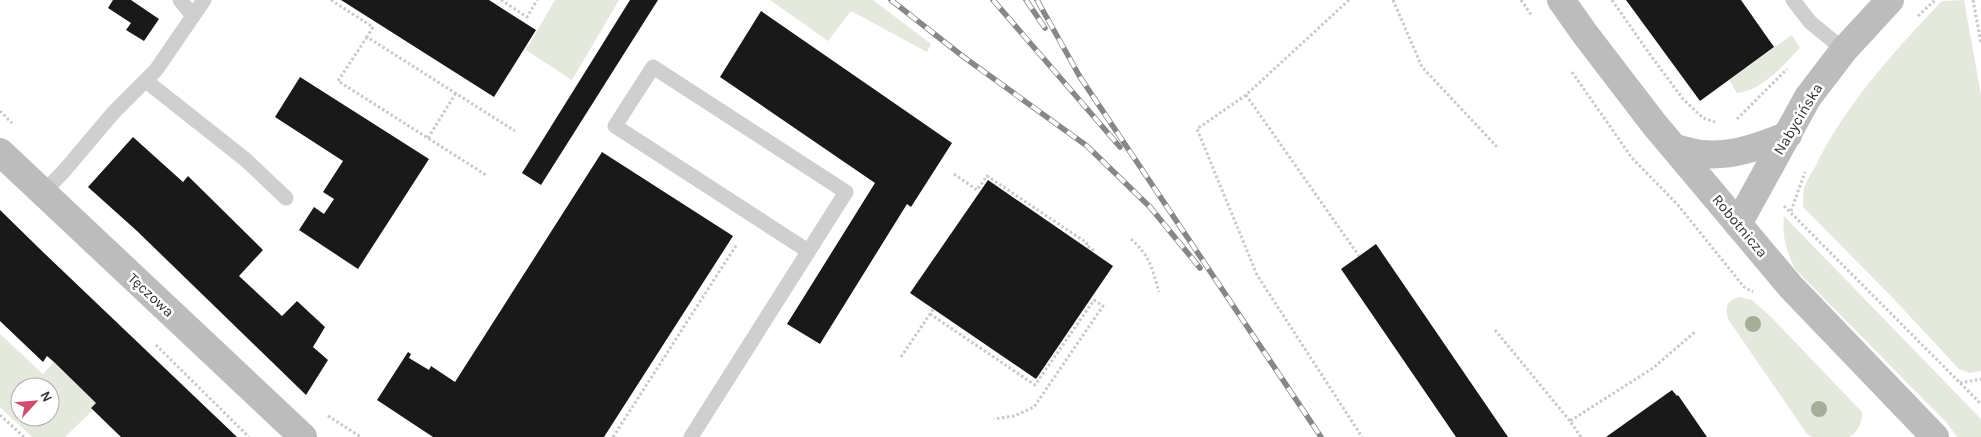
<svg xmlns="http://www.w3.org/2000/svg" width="1981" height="437" viewBox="0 0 1981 437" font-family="Karla,sans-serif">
  <rect width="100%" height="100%" fill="#fff"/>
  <g fill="#e4e8dd" fill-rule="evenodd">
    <polygon points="555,0 619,0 572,80 526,50"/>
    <polygon points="770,0 873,0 931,44 927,52 851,11 828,41"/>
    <path d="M 1964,0 L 1981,95 L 1981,371 L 1970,373 L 1959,369 L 1891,296 L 1803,207 C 1803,201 1803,194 1804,188 C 1807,179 1814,170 1818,161 C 1849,100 1895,51 1942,1 Z"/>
    <path d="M 1792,35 L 1800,48 C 1783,65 1763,90 1737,93 L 1729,80 Z"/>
    <path d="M 1784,216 L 1981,419 L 1981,437 L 1957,437 L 1947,423 L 1795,269 C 1786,249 1782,238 1784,216 Z"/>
    <path d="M 1739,297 L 1752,300 L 1772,318 L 1862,412 C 1863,422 1857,433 1849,437 L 1812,437 L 1807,434 L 1728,319 C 1725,307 1726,301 1739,297 Z"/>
    <path d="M 0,334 L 43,374 L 54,362 L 96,403 L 91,408 L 93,410 L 65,437 L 32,437 L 0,407 ZM 20,387 L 50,387 L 50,417 L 20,417 Z"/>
  </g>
  <g fill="#191919">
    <polygon points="113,0 131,0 159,19 144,41 126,30 131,23 108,8"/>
    <polygon points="341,0 489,0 536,30 494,97"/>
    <polygon points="630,0 658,0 541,185 522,173"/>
    <polygon points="1626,0 1741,0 1774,47 1700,101"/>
    <polygon points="761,11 952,143 911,207 907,204 820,344 787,324 875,183 720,77"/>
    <polygon points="300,77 429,159 358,269 299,230 314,207 324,214 334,199 323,192 343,161 275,117"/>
    <polygon points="133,137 183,182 188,176 263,250 239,276 282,316 297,301 325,327 313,347 328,360 306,395 137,231 88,187"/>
    <polygon points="602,152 733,236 604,437 433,437 377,400 408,352 411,354 409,358 429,370 431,366 455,382"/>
    <polygon points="988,180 1113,266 1036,379 910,293"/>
    <polygon points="0,210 44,253 237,437 121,437 91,408 96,403 54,362 47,356 43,362 0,321"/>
    <polygon points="1376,244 1508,437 1456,437 1341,269"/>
    <polygon points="1672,390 1677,396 1678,395 1707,437 1606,437"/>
  </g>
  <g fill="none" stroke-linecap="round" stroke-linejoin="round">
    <g stroke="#c9c9c9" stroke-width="3" stroke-dasharray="2.5 2.5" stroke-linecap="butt">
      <polyline points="331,0 373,27 367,37 515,131"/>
      <polyline points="501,0 527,17 537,0"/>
      <polyline points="1349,0 1246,95 1359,256"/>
      <polyline points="1393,0 1422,67 1498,148"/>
      <polyline points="1521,0 1532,16"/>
      <polyline points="1612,0 1651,56 1683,99 1703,118 1715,122"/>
      <polyline points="1973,0 1981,43"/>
      <polyline points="1918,16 1935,0"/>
      <polyline points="367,37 338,81 486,175"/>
      <polyline points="1572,72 1632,158 1678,205 1744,287 1753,292"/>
      <polyline points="1246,95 1197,129 1257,275 1362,437"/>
      <polyline points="0,111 12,123"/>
      <polyline points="1737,119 1787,69"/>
      <polyline points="428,138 456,93"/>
      <polyline points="954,174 977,190 987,176 1087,243 1086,245 1096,252"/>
      <polyline points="1784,206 1981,404"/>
      <polyline points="1791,211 1805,172"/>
      <path d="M 1131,239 C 1150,256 1152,268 1159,292"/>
      <polyline points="930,314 1035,385 1094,300 1103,306 1034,407 1014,416 994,419"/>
      <polyline points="1495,330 1570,421"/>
      <polyline points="156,345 249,437"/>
      <polyline points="901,357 934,308"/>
      <polyline points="1960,383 1981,379"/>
      <polyline points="0,415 24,437"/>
      <polyline points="328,416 361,437"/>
      <polyline points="613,437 737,244"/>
      <polyline points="1581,437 1570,421 1653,368 1695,332"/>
    </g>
    <g stroke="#cfcfcf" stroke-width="15">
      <polyline points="180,0 193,16"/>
      <polyline points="1793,0 1810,22 1844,50"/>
      <polyline points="146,81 246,160 286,198"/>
      <polyline points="43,193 64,171 114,112 156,70 204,0"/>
      <polyline points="691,437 846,192 653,67 615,126 808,251"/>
    </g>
    <g stroke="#bcbcbc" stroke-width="28">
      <polyline points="1561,0 1585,34 1654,124 1791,287 1935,437"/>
      <path d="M 1675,148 C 1684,150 1693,153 1702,154 C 1732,157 1761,146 1788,135"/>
      <polyline points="0,152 303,437"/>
      <polyline points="1738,224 1808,97 1844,50 1890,0"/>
    </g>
    <defs>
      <g id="rail">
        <polyline points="891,0 965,58 1087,146 1150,207 1200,268"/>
        <polyline points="993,0 1120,147"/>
        <polyline points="1026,0 1045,28"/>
        <polyline points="1037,0 1080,77 1321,437"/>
      </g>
    </defs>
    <use href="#rail" stroke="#878787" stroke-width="5.5"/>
    <use href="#rail" stroke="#fff" stroke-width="4" stroke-dasharray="11" stroke-linecap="butt"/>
  </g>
  <g fill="#a6ad98">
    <circle cx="1753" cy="324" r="8"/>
    <circle cx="1819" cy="409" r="8"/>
  </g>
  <g text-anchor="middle" stroke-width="5" stroke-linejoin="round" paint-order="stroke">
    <g font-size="15" fill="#323232" stroke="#fff">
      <text transform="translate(1798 119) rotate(-59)" y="5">Nabycińska</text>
      <text transform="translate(1740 226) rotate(50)" y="5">Robotnicza</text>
      <text transform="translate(151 295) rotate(43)" y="5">Tęczowa</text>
    </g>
  </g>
  <g transform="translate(35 402) rotate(64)"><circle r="24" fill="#ffffff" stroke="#adadad"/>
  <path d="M0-4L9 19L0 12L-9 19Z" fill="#d24c6e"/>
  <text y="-8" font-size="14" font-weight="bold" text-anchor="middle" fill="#323232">N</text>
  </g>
</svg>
